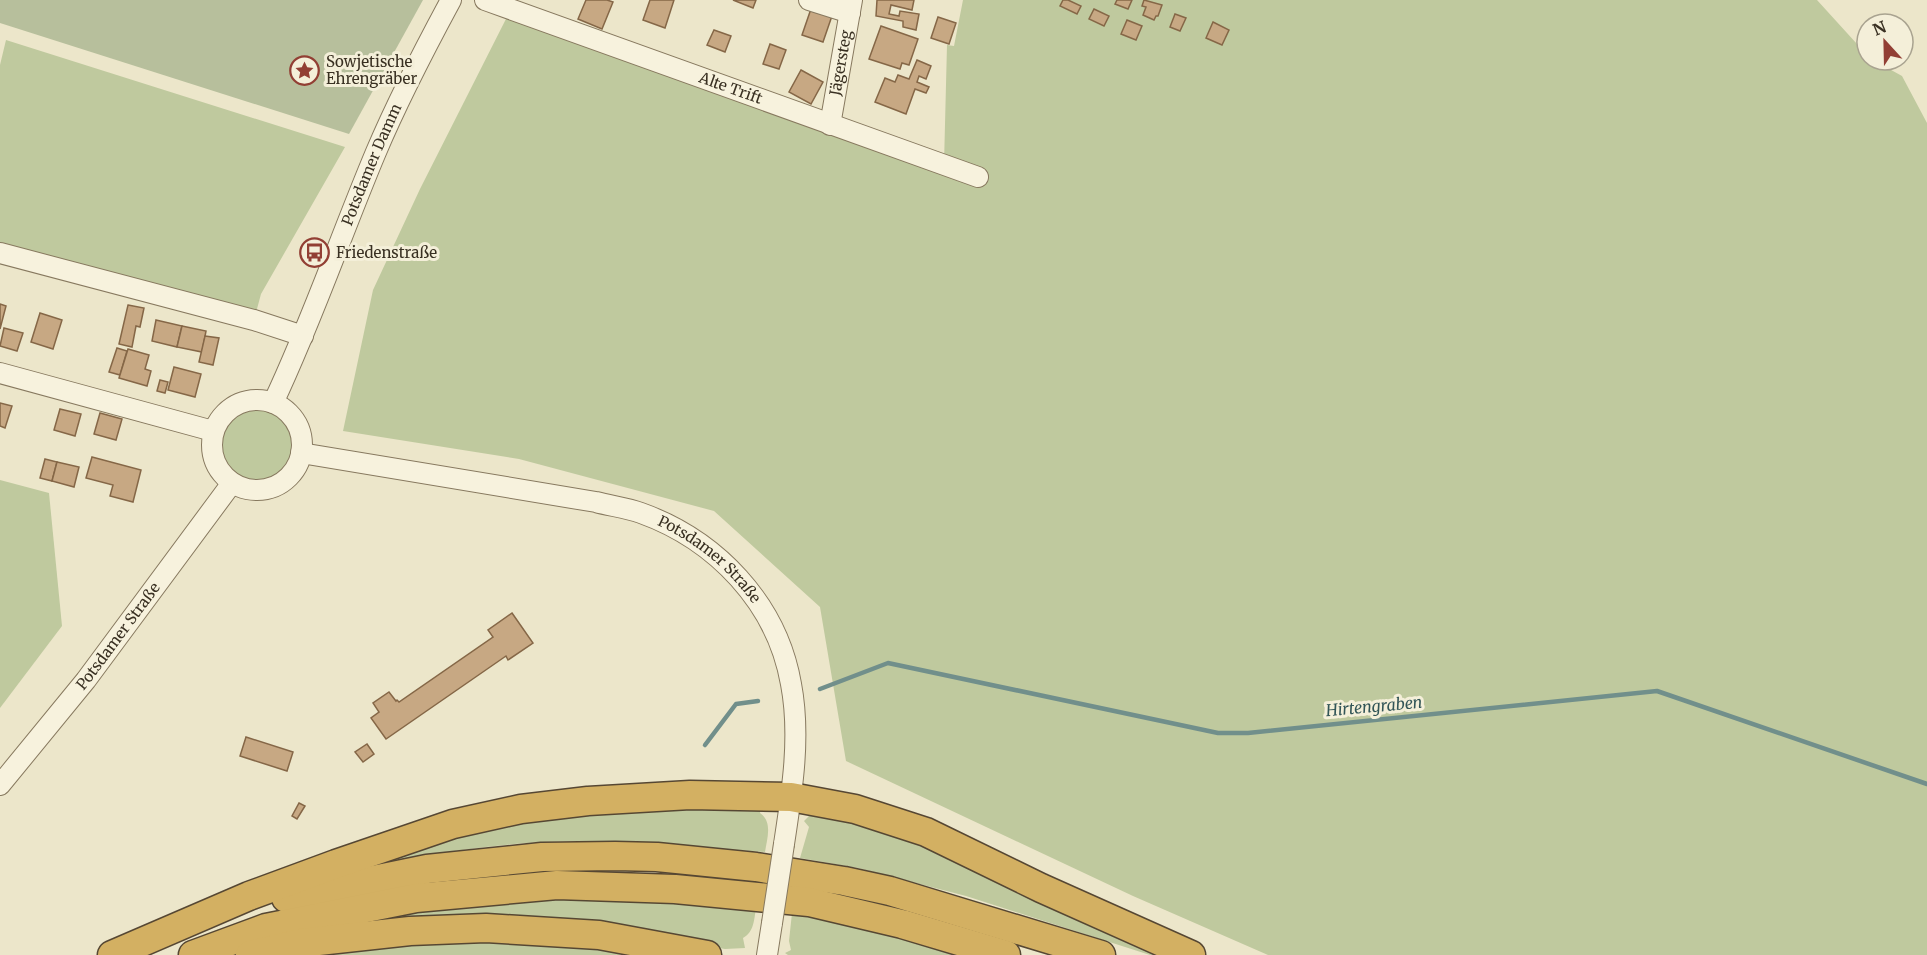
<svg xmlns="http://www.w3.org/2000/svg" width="1927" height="955" viewBox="0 0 1927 955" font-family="Merriweather,serif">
  <rect width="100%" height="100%" fill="#ece6ca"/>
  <g fill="#bfc99e">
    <polygon points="963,0 1817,0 1867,55 1867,60 1873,60 1902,76 1927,123 1927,955 1268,955 1133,896 846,761 820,607 714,511 519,459 343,431 373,290 420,189 509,13 944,164 947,45 954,46"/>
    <polygon points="6,40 345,147 261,294 254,320 0,253 0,65"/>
    <circle cx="257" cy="444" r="37"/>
    <polygon points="0,480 49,493 62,626 0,708"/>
    <path d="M 761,806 L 760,813 C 773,822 767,839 765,852 C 707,849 648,841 591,841 C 505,840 420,855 337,872 L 549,811 Z"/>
    <polygon points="819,813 881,823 1172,955 1150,955 966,896 858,868 800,858 809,827 804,821 809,816"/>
    <path d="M 544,898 L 635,899 L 756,908 C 754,920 754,932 743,938 L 745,948 L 725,949 L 614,931 L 357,923 L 429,910 Z"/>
    <polygon points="792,913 860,925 965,955 788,955 785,953 791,950 789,941"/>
    <polygon points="446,938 574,943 647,955 292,955"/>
  </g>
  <polygon fill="#b7bf9c" points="0,0 423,0 349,134 0,23"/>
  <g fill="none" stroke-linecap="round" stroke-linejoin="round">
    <g stroke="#718f8b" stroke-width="4.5">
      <polyline points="820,689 888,663 1218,733 1248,733 1657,691 1927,784"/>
      <polyline points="705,745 736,704 758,701"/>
    </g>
  </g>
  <g fill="#c7a883" stroke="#856747" stroke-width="1.5">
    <polygon points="586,0 607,0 613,2 602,29 578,19"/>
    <polygon points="650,0 674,0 665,28 643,20"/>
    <polygon points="733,0 756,0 753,8"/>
    <polygon points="877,0 914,0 912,10 891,5 889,14 899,16 900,11 919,14 916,30 903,27 903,21 876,16"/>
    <polygon points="1063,0 1068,0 1081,6 1077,14 1060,6"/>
    <polygon points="1117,0 1132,0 1128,9 1115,4"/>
    <polygon points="1144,0 1162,5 1158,16 1156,16 1154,20 1143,15 1146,7 1142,6"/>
    <polygon points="813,3 834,10 823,42 802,35"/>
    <polygon points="1094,9 1109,16 1104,26 1089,19"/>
    <polygon points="1175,14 1186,18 1180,31 1170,27"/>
    <polygon points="938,17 956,23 949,44 931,38"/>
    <polygon points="1127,20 1142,26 1136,40 1121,34"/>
    <polygon points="1213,22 1229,30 1222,45 1206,38"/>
    <polygon points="881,26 918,39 909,65 902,63 900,69 869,59"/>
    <polygon points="714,30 731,36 725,52 707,45"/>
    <polygon points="770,44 786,50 779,69 763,64"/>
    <polygon points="917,60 931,66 926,79 919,76 917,82 929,87 926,93 915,89 906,114 875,102 885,78 895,82 898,75 909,79"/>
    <polygon points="801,70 823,82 811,104 789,92"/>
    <polygon points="0,304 6,306 0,329"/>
    <polygon points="128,305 144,308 140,327 136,326 132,347 119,344"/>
    <polygon points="40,313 62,320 53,349 31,342"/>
    <polygon points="156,320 182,326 177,347 152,341"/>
    <polygon points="182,326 206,331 202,352 177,347"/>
    <polygon points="4,328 23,333 17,351 0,346"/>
    <polygon points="205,336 219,338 213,365 199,362"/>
    <polygon points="117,348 127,351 120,375 109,372"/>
    <polygon points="128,349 149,355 145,369 151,371 147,386 119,378"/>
    <polygon points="174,367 201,374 195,397 168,390"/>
    <polygon points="160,380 168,382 165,393 157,391"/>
    <polygon points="0,403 12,406 5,428 0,426"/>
    <polygon points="60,409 81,414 75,436 54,430"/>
    <polygon points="100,413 122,419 116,440 94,434"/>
    <polygon points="92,457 141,470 133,502 110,496 113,485 86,478"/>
    <polygon points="45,459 57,462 52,481 40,478"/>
    <polygon points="57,462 79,467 74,487 52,481"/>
    <polygon points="512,613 533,643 508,660 506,656 386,739 371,718 379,712 373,703 389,692 396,701 397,700 399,702 493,637 488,630"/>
    <polygon points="246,737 293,752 287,771 240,756"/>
    <polygon points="367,744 374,754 363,762 355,752"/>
    <polygon points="299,803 305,806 297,819 292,816"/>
  </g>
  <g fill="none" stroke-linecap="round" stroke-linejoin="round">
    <defs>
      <g id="minor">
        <path id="s1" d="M 485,0 L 978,177"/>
        <polyline points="809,0 850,13"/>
        <path id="s2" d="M 830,125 L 852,0"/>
        <polyline points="0,253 254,320 303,336"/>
        <polyline points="0,373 213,431"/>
        <circle cx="257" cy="445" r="45"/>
        <path id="s3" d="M 273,403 C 312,321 341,235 376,152 C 398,100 424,50 451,0"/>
        <path id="s4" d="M 301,453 L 596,502 C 611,506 627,508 641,513 C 716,540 777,603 791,684 C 801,736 792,792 784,844"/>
        <path id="s5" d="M 0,785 L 86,680 L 232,483"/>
        <polyline points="767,955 772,923"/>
      </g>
      <g id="highway">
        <polyline points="286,898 427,869 542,857 615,856 657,857 756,867 844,881 890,891 1101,955"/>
        <polyline points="112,955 249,896 336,864 453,824 521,809 588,801 690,795 791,797 855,809 926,832 1041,888 1191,955"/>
        <polyline points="193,955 266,928 416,898 557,885 675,889 809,902 902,924 1006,955"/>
        <polyline points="250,955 301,943 410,931 486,928 599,935 707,955"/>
      </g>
    </defs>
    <use href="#minor" stroke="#87795f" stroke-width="22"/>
    <use href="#highway" stroke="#564733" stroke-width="31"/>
    <use href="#minor" stroke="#f7f2dd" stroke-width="20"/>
    <use href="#highway" stroke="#d3b062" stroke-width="28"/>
    <defs>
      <polyline id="minor-bridge" points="772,923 784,844"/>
    </defs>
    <use href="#minor-bridge" stroke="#87795f" stroke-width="22" stroke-linecap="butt"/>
    <use href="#minor-bridge" stroke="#f7f2dd" stroke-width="20"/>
  </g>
  <defs>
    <symbol id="sight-ring" viewBox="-11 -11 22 22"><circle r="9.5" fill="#f4efd9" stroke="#923f34" stroke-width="1.5"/><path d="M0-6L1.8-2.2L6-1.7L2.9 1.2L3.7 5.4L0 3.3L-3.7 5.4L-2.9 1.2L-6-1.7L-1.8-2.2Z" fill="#923f34"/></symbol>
    <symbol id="bus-ring" viewBox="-11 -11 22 22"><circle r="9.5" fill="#f4efd9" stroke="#923f34" stroke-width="1.5"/><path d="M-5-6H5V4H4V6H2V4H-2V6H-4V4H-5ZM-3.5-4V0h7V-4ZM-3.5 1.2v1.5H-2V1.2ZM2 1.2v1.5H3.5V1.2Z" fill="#923f34"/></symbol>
  </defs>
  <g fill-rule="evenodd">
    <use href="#sight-ring" x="288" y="54" width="33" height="33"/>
    <use href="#bus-ring" x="298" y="236" width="33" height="33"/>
  </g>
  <g text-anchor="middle" stroke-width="6" stroke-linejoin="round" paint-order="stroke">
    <g font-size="15" fill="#393022" stroke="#f4efd9" text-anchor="start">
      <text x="326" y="67">Sowjetische<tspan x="326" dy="17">Ehrengräber</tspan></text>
      <text x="336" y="258">Friedenstraße</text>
    </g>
    <g font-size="15" fill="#393022" stroke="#f4efd9">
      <text dy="5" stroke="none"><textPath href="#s2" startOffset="63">Jägersteg</textPath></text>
      <text dy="5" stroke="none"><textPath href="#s1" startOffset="261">Alte Trift</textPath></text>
      <text dy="5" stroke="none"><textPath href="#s3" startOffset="258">Potsdamer Damm</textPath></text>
      <text dy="5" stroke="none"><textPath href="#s4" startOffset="429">Potsdamer Straße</textPath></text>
      <text dy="5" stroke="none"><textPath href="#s5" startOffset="190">Potsdamer Straße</textPath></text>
    </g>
    <g font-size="16" font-style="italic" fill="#325557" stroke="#f4efd9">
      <text transform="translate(1374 706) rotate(-5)" y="6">Hirtengraben</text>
    </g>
  </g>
  <g transform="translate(1885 42) rotate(338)"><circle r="28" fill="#f4efd9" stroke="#a9a390" stroke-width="1.5"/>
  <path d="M0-4.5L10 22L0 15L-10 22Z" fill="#923f34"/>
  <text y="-9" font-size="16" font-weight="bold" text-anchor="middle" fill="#393022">N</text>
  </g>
</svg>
